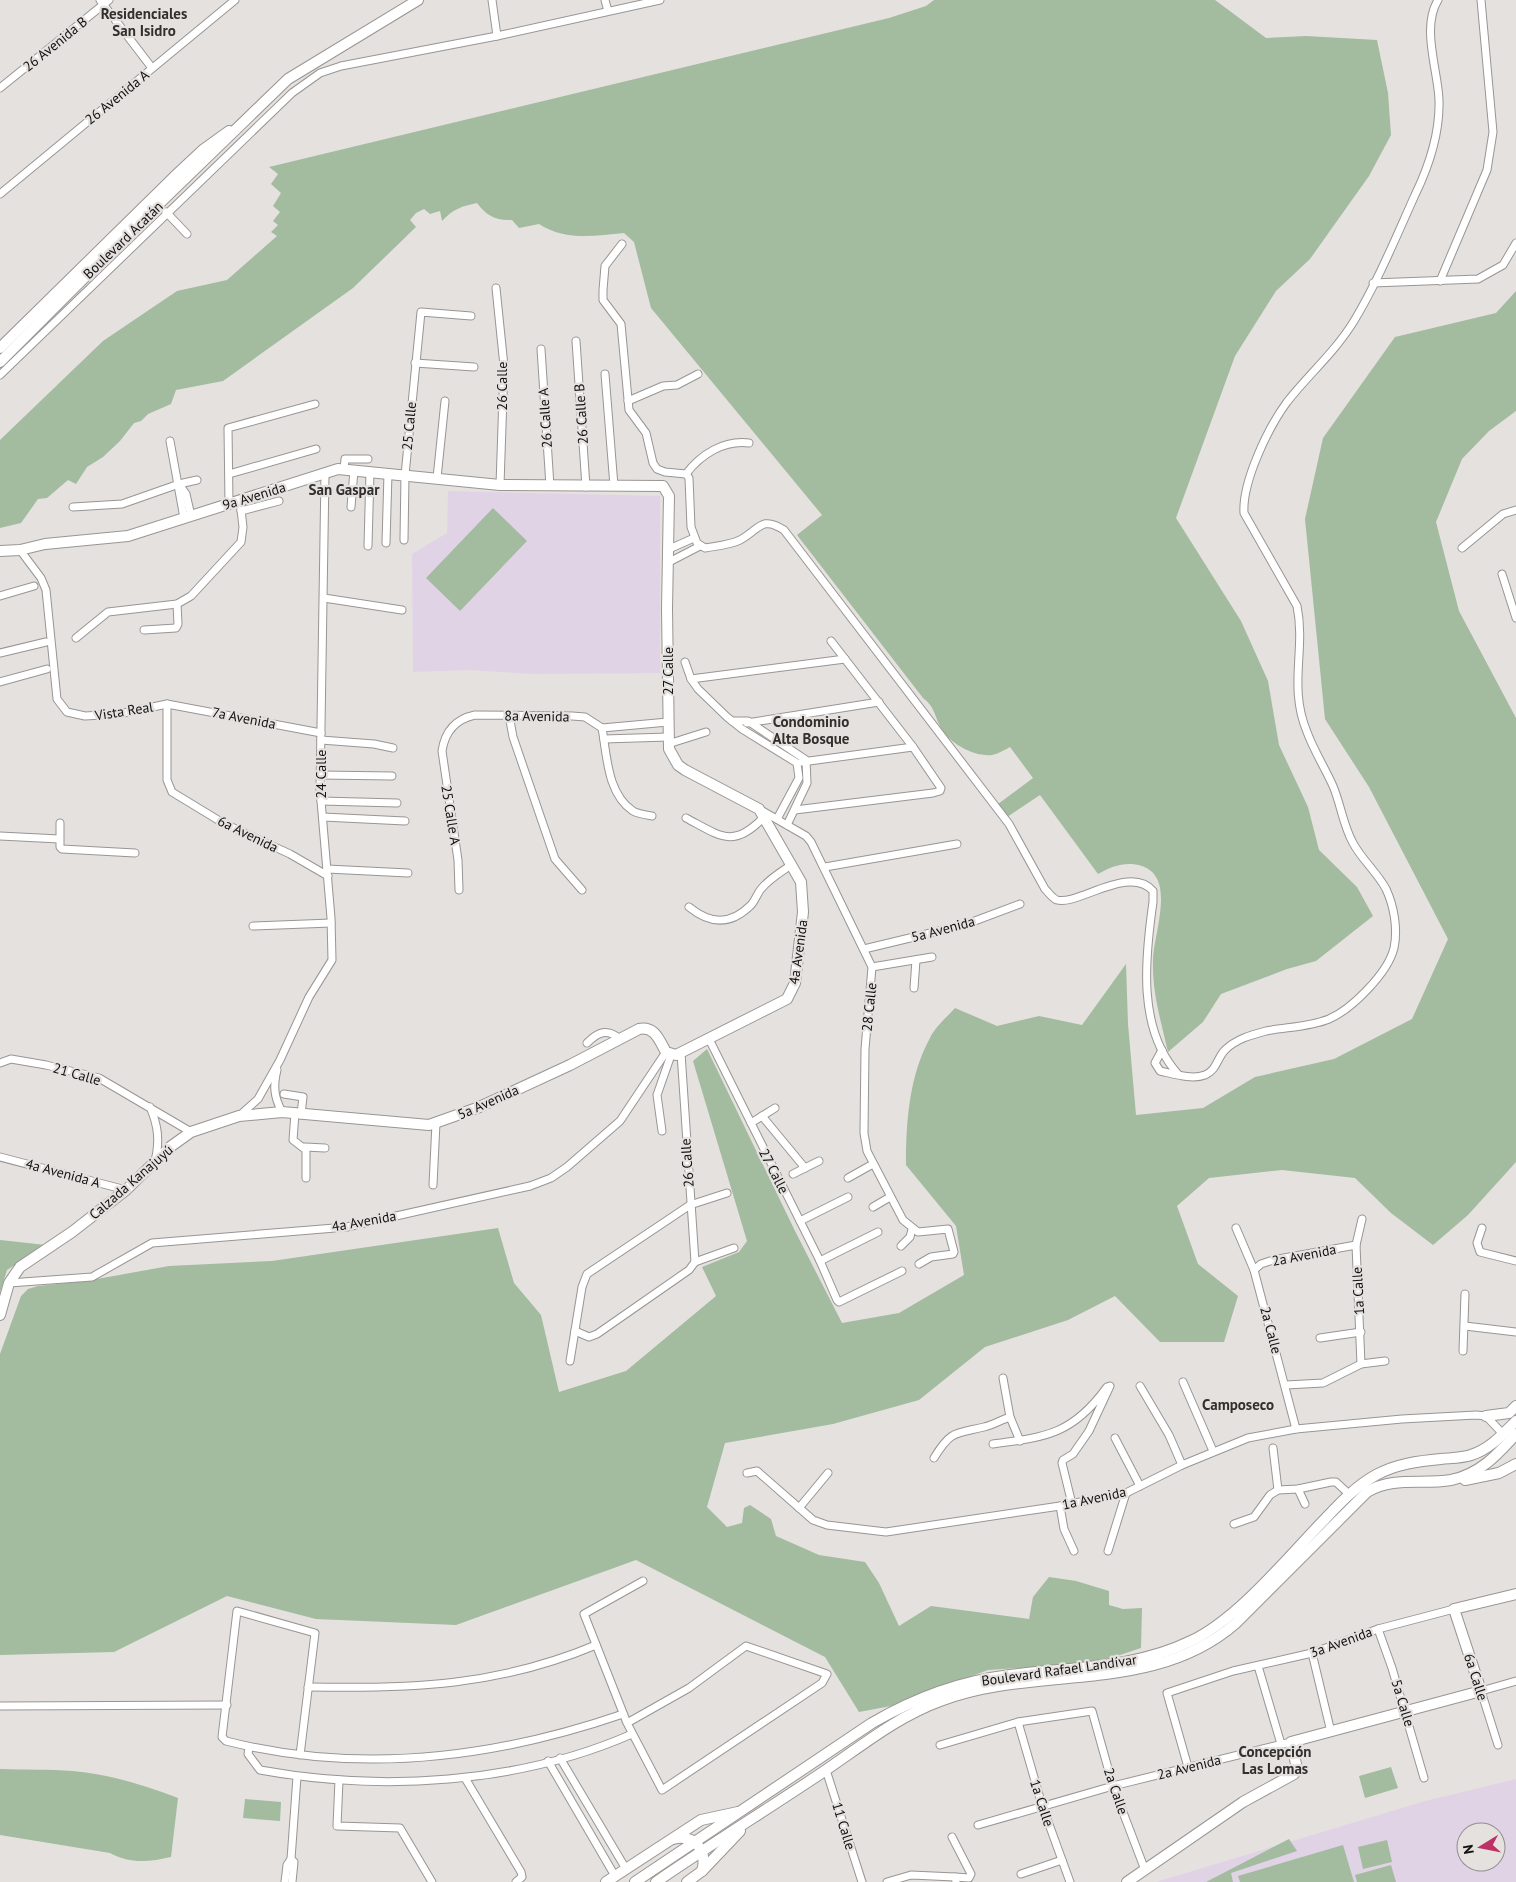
<svg xmlns="http://www.w3.org/2000/svg" width="1516" height="1882" viewBox="0 0 1516 1882" font-family="'PT Sans',sans-serif">
  <rect width="100%" height="100%" fill="#e5e1df"/>
  <g fill="#e1d3e6" fill-rule="evenodd">
    <polygon points="448,491 660,496 660,673 533,674 469,670 413,672 412,554 447,533"/>
    <path d="M 1516,1779 L 1516,1882 L 1156,1882 L 1425,1801 ZM 1466,1832 L 1496,1832 L 1496,1862 L 1466,1862 Z"/>
  </g>
  <g fill="#a3bb9e">
    <path d="M 934,0 L 1215,0 L 1266,38 L 1306,36 L 1377,40 L 1388,93 L 1391,135 L 1369,176 L 1310,259 L 1276,291 L 1235,356 L 1176,518 L 1241,621 L 1268,681 L 1279,745 L 1308,807 L 1319,850 L 1357,887 L 1373,916 L 1316,961 L 1287,969 L 1221,994 L 1203,1022 L 1168,1052 C 1161,1022 1152,991 1153,961 C 1153,934 1177,878 1142,866 C 1126,861 1112,866 1098,874 L 1040,795 L 1007,817 L 998,804 L 1033,778 L 1010,747 C 1004,750 998,754 992,755 C 974,757 949,743 941,728 C 934,715 935,707 923,698 L 797,535 L 822,515 L 651,308 L 634,242 L 624,233 C 594,236 565,241 539,224 L 519,228 L 512,220 C 496,221 487,216 477,203 C 462,206 453,209 442,221 L 440,211 L 430,214 L 424,209 L 416,213 L 410,220 L 416,227 L 353,288 L 223,381 L 176,390 L 171,404 L 148,414 L 141,421 L 134,423 L 120,441 L 103,457 L 87,467 L 76,484 L 68,480 L 47,498 L 38,499 L 21,523 L 0,528 L 0,440 L 103,341 L 177,291 L 227,280 L 277,236 L 271,232 L 278,225 L 273,221 L 280,212 L 273,206 L 281,193 L 271,184 L 278,174 L 269,167 L 889,18 L 926,6 Z"/>
    <path d="M 1516,291 L 1516,411 L 1489,431 L 1462,459 L 1436,522 L 1459,611 L 1516,718 L 1516,1162 L 1468,1215 L 1433,1245 L 1391,1213 L 1355,1178 L 1282,1170 L 1209,1178 L 1177,1206 L 1198,1264 L 1238,1296 L 1224,1342 L 1160,1342 L 1115,1296 L 1068,1320 L 985,1347 L 919,1400 L 833,1424 L 725,1443 L 707,1507 L 727,1527 L 742,1523 L 744,1508 L 750,1505 L 771,1519 L 776,1536 L 819,1555 L 865,1562 L 879,1583 L 899,1626 L 931,1606 L 1029,1619 L 1033,1597 L 1049,1577 L 1076,1581 L 1109,1591 L 1109,1605 L 1123,1609 L 1142,1608 L 1141,1648 L 1111,1658 L 1065,1665 L 988,1670 L 891,1706 L 859,1712 L 825,1657 L 636,1560 L 456,1625 L 316,1619 L 227,1596 L 114,1652 L 0,1655 L 0,1354 L 21,1296 L 28,1289 L 38,1286 L 86,1281 L 169,1266 L 272,1261 L 498,1228 L 514,1283 L 541,1315 L 559,1392 L 626,1371 L 716,1296 L 702,1267 L 739,1252 L 747,1241 L 693,1061 L 707,1049 L 795,1231 L 842,1323 L 899,1313 L 964,1275 L 956,1226 L 906,1165 C 906,1122 909,1076 930,1038 C 935,1027 947,1017 955,1008 L 997,1026 L 1039,1016 L 1082,1025 L 1126,964 L 1128,1024 L 1136,1115 L 1203,1108 L 1255,1077 L 1334,1059 L 1412,1019 L 1448,939 L 1369,787 L 1325,719 L 1305,519 L 1323,438 L 1395,337 L 1496,313 Z"/>
    <polygon points="493,508 527,541 460,611 426,578"/>
    <polygon points="0,1240 46,1245 7,1270 0,1292"/>
    <polygon points="1391,1767 1398,1788 1365,1798 1359,1776"/>
    <path d="M 0,1769 C 24,1770 49,1769 73,1771 C 109,1774 144,1785 178,1798 L 171,1857 C 149,1862 130,1864 110,1853 L 0,1835 Z"/>
    <polygon points="245,1799 281,1802 280,1821 243,1818"/>
    <polygon points="1289,1839 1297,1851 1231,1873 1233,1882 1206,1882"/>
    <polygon points="1387,1840 1392,1862 1363,1869 1358,1847"/>
    <polygon points="1343,1845 1354,1882 1240,1882 1238,1876"/>
    <polygon points="1391,1865 1396,1882 1357,1882 1355,1875"/>
  </g>
  <g fill="none" stroke-linecap="round" stroke-linejoin="round">
    <defs>
      <g id="street">
        <polyline points="100,0 152,68"/>
        <polyline points="492,0 497,36"/>
        <polyline points="605,0 608,11"/>
        <polyline points="0,88 109,0"/>
        <polyline points="0,194 235,0"/>
        <polyline points="166,212 187,234"/>
        <path d="M 622,244 L 605,266 L 603,290 L 603,300 L 621,324 L 629,410 L 646,433 L 653,463 L 657,469 L 665,472 L 686,474 L 689,478 L 691,527 L 697,543 L 705,548 C 716,546 730,545 740,540 C 759,530 761,515 784,530 L 1009,824 L 1045,889 C 1049,893 1052,898 1057,900 C 1077,906 1130,864 1153,891 L 1153,902 C 1145,958 1137,1029 1178,1074"/>
        <polyline points="1440,281 1487,170 1493,132 1481,0"/>
        <polyline points="1373,283 1478,279 1503,265 1516,243"/>
        <polyline points="496,288 504,366 500,485"/>
        <polyline points="576,341 586,487"/>
        <polyline points="541,349 550,486"/>
        <polyline points="415,363 474,367"/>
        <polyline points="605,374 614,486"/>
        <polyline points="0,375 292,93 320,73 341,66 497,36 660,0"/>
        <polyline points="628,401 663,386 677,385 698,374"/>
        <polyline points="170,441 184,518"/>
        <polyline points="344,469 345,459 368,459"/>
        <polyline points="229,474 316,449"/>
        <path d="M 686,474 C 701,454 724,440 749,443"/>
        <polyline points="437,478 445,401"/>
        <polyline points="179,484 186,494 191,516"/>
        <polyline points="229,504 228,428 315,404"/>
        <polyline points="73,507 122,504 179,484 197,480"/>
        <polyline points="351,507 354,470"/>
        <polyline points="241,511 279,501"/>
        <polyline points="404,540 405,475 421,312 471,316"/>
        <polyline points="386,543 388,473"/>
        <polyline points="368,546 370,472"/>
        <polyline points="1462,548 1503,514 1516,510"/>
        <polyline points="669,549 694,538"/>
        <polyline points="20,550 41,578 46,590 57,699 67,712 85,716 119,714 167,704 321,733"/>
        <polyline points="669,562 700,546"/>
        <polyline points="1502,574 1516,618"/>
        <polyline points="0,596 34,586"/>
        <polyline points="324,598 402,610"/>
        <polyline points="144,630 176,628 178,624 177,604"/>
        <polyline points="76,638 108,612 177,604 191,596 241,542 243,527 240,501"/>
        <polyline points="0,653 46,642"/>
        <polyline points="685,662 691,679 698,689 727,717 742,729 797,763 799,778 777,819"/>
        <polyline points="691,679 845,659"/>
        <polyline points="0,682 47,669"/>
        <polyline points="167,704 167,780 172,792 223,823 290,854 328,876"/>
        <polyline points="509,715 513,737 555,859 582,890"/>
        <polyline points="732,721 748,721 806,760 807,783 787,825"/>
        <polyline points="747,723 879,702"/>
        <path d="M 602,728 C 607,755 607,794 633,811 C 638,814 646,815 652,816"/>
        <polyline points="604,739 668,737"/>
        <polyline points="321,740 374,744 393,748"/>
        <polyline points="668,744 706,732"/>
        <polyline points="802,762 913,747"/>
        <polyline points="320,775 392,776"/>
        <polyline points="321,801 397,803"/>
        <polyline points="759,809 806,836 811,842 872,967 865,1049 864,1133 867,1151 903,1220 918,1232 948,1229 954,1252 953,1254 931,1257 919,1264"/>
        <polyline points="795,810 933,793 940,791 941,788 913,747 831,641"/>
        <polyline points="323,817 405,821"/>
        <path d="M 686,818 C 720,836 733,849 763,818"/>
        <polyline points="60,823 60,847 62,849 135,853"/>
        <polyline points="0,836 59,839"/>
        <polyline points="825,867 957,844"/>
        <polyline points="327,869 408,873"/>
        <path d="M 459,890 L 458,860 L 442,751 C 445,731 456,719 475,715 L 572,716 L 585,717 L 602,728 L 668,722"/>
        <path d="M 689,907 C 710,924 730,926 751,905 C 755,901 757,894 761,889 C 769,879 781,872 791,865"/>
        <polyline points="253,926 331,923"/>
        <polyline points="864,949 964,925 1020,904"/>
        <polyline points="872,967 932,957"/>
        <polyline points="914,988 916,960"/>
        <polyline points="709,1039 820,1261 837,1300 839,1302 902,1271"/>
        <path d="M 587,1043 C 598,1032 607,1028 620,1039"/>
        <path d="M 1162,1050 L 1155,1063 L 1160,1071 C 1174,1074 1192,1080 1205,1075 C 1217,1070 1217,1058 1225,1050 C 1236,1039 1251,1035 1266,1031 C 1286,1027 1310,1027 1329,1019 C 1352,1009 1388,973 1394,948 C 1398,929 1394,906 1386,889 C 1377,872 1362,860 1353,843 C 1343,825 1341,805 1333,786 C 1325,768 1314,751 1307,732 C 1288,686 1306,650 1297,606 L 1244,513 C 1242,482 1268,428 1287,402 C 1309,374 1335,352 1354,321 C 1378,281 1396,237 1415,195 C 1429,166 1440,133 1439,100 C 1438,70 1421,28 1438,0"/>
        <polyline points="0,1063 11,1059 46,1065 99,1078 191,1132"/>
        <path d="M 277,1070 C 273,1086 274,1097 282,1112"/>
        <polyline points="284,1094 303,1097 301,1114"/>
        <path d="M 150,1107 C 158,1125 160,1141 155,1161"/>
        <polyline points="295,1113 293,1140 306,1150 306,1178"/>
        <polyline points="239,1116 258,1099 280,1060 309,997 332,960 331,918 320,789 325,474"/>
        <polyline points="762,1116 805,1168"/>
        <polyline points="751,1123 775,1108"/>
        <polyline points="662,1131 657,1095 671,1055"/>
        <polyline points="305,1147 325,1148"/>
        <polyline points="0,1157 126,1190"/>
        <polyline points="793,1174 819,1161"/>
        <polyline points="848,1178 873,1164"/>
        <polyline points="433,1185 436,1123"/>
        <polyline points="873,1207 890,1197"/>
        <polyline points="800,1221 848,1197"/>
        <polyline points="1236,1228 1254,1270 1296,1429"/>
        <polyline points="1482,1228 1477,1243 1480,1252 1516,1261"/>
        <polyline points="901,1246 910,1237 912,1229"/>
        <polyline points="820,1261 878,1232"/>
        <polyline points="695,1262 734,1248"/>
        <polyline points="1254,1270 1261,1264 1273,1260 1356,1245"/>
        <polyline points="9,1283 92,1277 152,1243 347,1227 530,1186 551,1178 567,1167 620,1121 666,1052"/>
        <polyline points="1465,1326 1516,1332"/>
        <polyline points="575,1331 589,1337 597,1334 689,1270 695,1262 681,1053"/>
        <polyline points="1320,1338 1361,1332"/>
        <polyline points="1463,1351 1465,1294"/>
        <polyline points="570,1361 582,1287 587,1274 690,1205 727,1193"/>
        <polyline points="1361,1364 1356,1245 1362,1219"/>
        <polyline points="1003,1378 1010,1417 1020,1441"/>
        <polyline points="1183,1382 1213,1451"/>
        <polyline points="1286,1385 1323,1383 1361,1364 1385,1361"/>
        <polyline points="1140,1386 1169,1435 1182,1465"/>
        <polyline points="1115,1438 1140,1486"/>
        <path d="M 993,1444 C 1047,1437 1073,1434 1107,1387 L 1110,1386 L 1089,1431 L 1073,1454 L 1063,1460 L 1062,1463 L 1072,1504"/>
        <polyline points="1273,1448 1278,1490"/>
        <path d="M 934,1458 C 951,1430 955,1434 984,1427 C 993,1425 1001,1420 1010,1417"/>
        <polyline points="747,1473 757,1471 813,1520 827,1525 886,1532 1060,1506 1126,1493 1182,1465 1248,1438 1296,1429 1402,1419 1476,1415 1486,1416 1503,1434"/>
        <polyline points="1298,1489 1305,1504"/>
        <polyline points="1060,1506 1064,1529 1074,1551"/>
        <polyline points="799,1508 828,1473"/>
        <polyline points="1234,1524 1254,1517 1270,1495 1278,1490 1298,1489 1331,1482 1336,1482 1350,1495"/>
        <polyline points="1108,1551 1126,1493"/>
        <polyline points="1378,1629 1392,1668 1424,1778"/>
        <polyline points="1312,1653 1331,1732"/>
        <polyline points="1258,1666 1281,1744"/>
        <path d="M 308,1687 C 412,1689 498,1686 596,1645"/>
        <polyline points="0,1706 227,1705"/>
        <polyline points="1018,1722 1042,1805 1070,1882"/>
        <polyline points="627,1723 689,1688 746,1646 827,1674 822,1683 662,1790 627,1723 584,1614 643,1581"/>
        <polyline points="940,1745 1018,1722 1092,1711 1113,1786 1145,1870"/>
        <polyline points="1498,1745 1481,1691 1516,1681"/>
        <path d="M 249,1747 L 248,1754 L 260,1770 C 381,1792 518,1784 632,1734"/>
        <path d="M 300,1755 L 315,1633 L 237,1611 L 222,1737 L 226,1741 C 359,1775 495,1758 623,1714"/>
        <polyline points="560,1758 626,1869"/>
        <polyline points="548,1761 615,1876"/>
        <polyline points="1188,1767 1167,1693 1233,1671 1312,1653 1378,1629 1454,1609"/>
        <polyline points="826,1770 862,1882"/>
        <polyline points="465,1778 521,1872 522,1877 516,1882"/>
        <polyline points="339,1780 337,1826 400,1828 432,1882"/>
        <polyline points="978,1825 1113,1786 1291,1742"/>
        <polyline points="952,1837 971,1874 969,1878 955,1877"/>
        <polyline points="1021,1874 1062,1860"/>
        <polyline points="285,1882 287,1865 291,1859"/>
        <polyline points="292,1882 294,1862 291,1859 297,1777"/>
        <polyline points="887,1882 911,1875 955,1877 956,1882"/>
      </g>
      <g id="secondary">
        <polyline points="0,348 174,177 204,149 229,131"/>
        <polyline points="0,362 132,230 288,79 418,0"/>
        <path d="M 0,551 L 20,550 L 45,544 L 128,536 L 338,469 L 500,485 L 663,486 L 669,496 L 667,609 L 669,749 L 678,765 L 685,770 L 759,809 L 801,882 L 803,912 L 795,983 L 787,999 L 676,1055 L 666,1052 C 659,1040 655,1026 639,1029 L 570,1065 L 477,1108 L 429,1125 L 282,1112 L 239,1116 L 191,1132 L 170,1147 L 126,1190 L 72,1232 L 20,1267 L 9,1283 L 0,1315"/>
        <polyline points="1486,1416 1509,1413 1516,1406"/>
        <polyline points="1465,1480 1499,1473 1516,1464"/>
        <path d="M 673,1839 C 695,1833 708,1852 702,1871"/>
        <polyline points="606,1882 701,1820 738,1812"/>
        <path d="M 635,1882 L 872,1723 C 915,1698 961,1681 1010,1675 C 1071,1667 1134,1669 1191,1641 C 1238,1619 1288,1557 1325,1519 C 1340,1503 1356,1486 1376,1475 C 1396,1464 1419,1461 1441,1459 C 1451,1458 1462,1458 1471,1455 C 1490,1449 1503,1434 1516,1421"/>
        <path d="M 656,1882 C 710,1845 766,1810 820,1774 C 859,1748 896,1717 940,1701 C 1036,1664 1153,1696 1236,1623 L 1367,1492 C 1393,1476 1423,1485 1451,1480 C 1480,1474 1497,1455 1516,1434"/>
        <polyline points="687,1882 702,1871 740,1831"/>
        <polyline points="1127,1882 1243,1802 1294,1774 1297,1768 1291,1742 1481,1691 1454,1609 1516,1594"/>
      </g>
    </defs>
    <use href="#street" stroke="#999593" stroke-width="9"/>
    <use href="#secondary" stroke="#999593" stroke-width="12"/>
    <use href="#street" stroke="#fff" stroke-width="7"/>
    <use href="#secondary" stroke="#fff" stroke-width="10"/>
  </g>
  <g text-anchor="middle" stroke-width="4.5" stroke-linejoin="round" paint-order="stroke">
    <g font-size="14" fill="#121110" stroke="#e5e1df">
      <text transform="translate(55 44) rotate(-39)" y="5">26 Avenida B</text>
      <text transform="translate(117 97) rotate(-39)" y="5">26 Avenida A</text>
      <text transform="translate(123 240) rotate(-44)" y="5">Boulevard Acatán</text>
      <text transform="translate(502 386) rotate(-90)" y="5">26 Calle</text>
      <text transform="translate(581 414) rotate(-94)" y="5">26 Calle B</text>
      <text transform="translate(545 418) rotate(-94)" y="5">26 Calle A</text>
      <text transform="translate(409 426) rotate(-85)" y="5">25 Calle</text>
      <text transform="translate(254 496) rotate(-17)" y="5">9a Avenida</text>
      <text transform="translate(668 671) rotate(-90)" y="5">27 Calle</text>
      <text transform="translate(124 711) rotate(-9)" y="5">Vista Real</text>
      <text transform="translate(537 716) rotate(1)" y="5">8a Avenida</text>
      <text transform="translate(244 718) rotate(11)" y="5">7a Avenida</text>
      <text transform="translate(321 774) rotate(-90)" y="5">24 Calle</text>
      <text transform="translate(451 815) rotate(81)" y="5">25 Calle A</text>
      <text transform="translate(248 834) rotate(26)" y="5">6a Avenida</text>
      <text transform="translate(943 929) rotate(-15)" y="5">5a Avenida</text>
      <text transform="translate(798 952) rotate(-82)" y="5">4a Avenida</text>
      <text transform="translate(869 1007) rotate(-84)" y="5">28 Calle</text>
      <text transform="translate(77 1074) rotate(16)" y="5">21 Calle</text>
      <text transform="translate(488 1102) rotate(-24)" y="5">5a Avenida</text>
      <text transform="translate(687 1163) rotate(-94)" y="5">26 Calle</text>
      <text transform="translate(774 1171) rotate(63)" y="5">27 Calle</text>
      <text transform="translate(63 1173) rotate(15)" y="5">4a Avenida A</text>
      <text transform="translate(131 1182) rotate(-41)" y="5">Calzada Kanajuyú</text>
      <text transform="translate(364 1221) rotate(-10)" y="5">4a Avenida</text>
      <text transform="translate(1304 1255) rotate(-11)" y="5">2a Avenida</text>
      <text transform="translate(1358 1291) rotate(-93)" y="5">1a Calle</text>
      <text transform="translate(1271 1330) rotate(75)" y="5">2a Calle</text>
      <text transform="translate(1094 1498) rotate(-12)" y="5">1a Avenida</text>
      <text transform="translate(1341 1642) rotate(-20)" y="5">3a Avenida</text>
      <text transform="translate(1059 1670) rotate(-8)" y="5">Boulevard Rafael Landívar</text>
      <text transform="translate(1476 1677) rotate(72)" y="5">6a Calle</text>
      <text transform="translate(1403 1703) rotate(73)" y="5">5a Calle</text>
      <text transform="translate(1189 1767) rotate(-14)" y="5">2a Avenida</text>
      <text transform="translate(1116 1791) rotate(71)" y="5">2a Calle</text>
      <text transform="translate(1042 1803) rotate(72)" y="5">1a Calle</text>
      <text transform="translate(844 1826) rotate(73)" y="5">11 Calle</text>
    </g>
    <g font-size="15" font-weight="bold" fill="#322f2d" stroke="#e5e1df">
      <text x="144" y="19">Residenciales<tspan x="144" dy="17">San Isidro</tspan></text>
      <text x="344" y="495">San Gaspar</text>
      <text x="811" y="727">Condominio<tspan x="811" dy="17">Alta Bosque</tspan></text>
      <text x="1238" y="1410">Camposeco</text>
      <text x="1275" y="1757">Concepción<tspan x="1275" dy="17">Las Lomas</tspan></text>
    </g>
  </g>
  <g transform="translate(1481 1847) rotate(260)"><circle r="24" fill="#e5e1df" stroke="#918e8c"/>
  <path d="M0-4L9 19L0 12L-9 19Z" fill="#be3164"/>
  <text y="-8" font-size="14" font-weight="bold" text-anchor="middle" fill="#121110">N</text>
  </g>
</svg>
